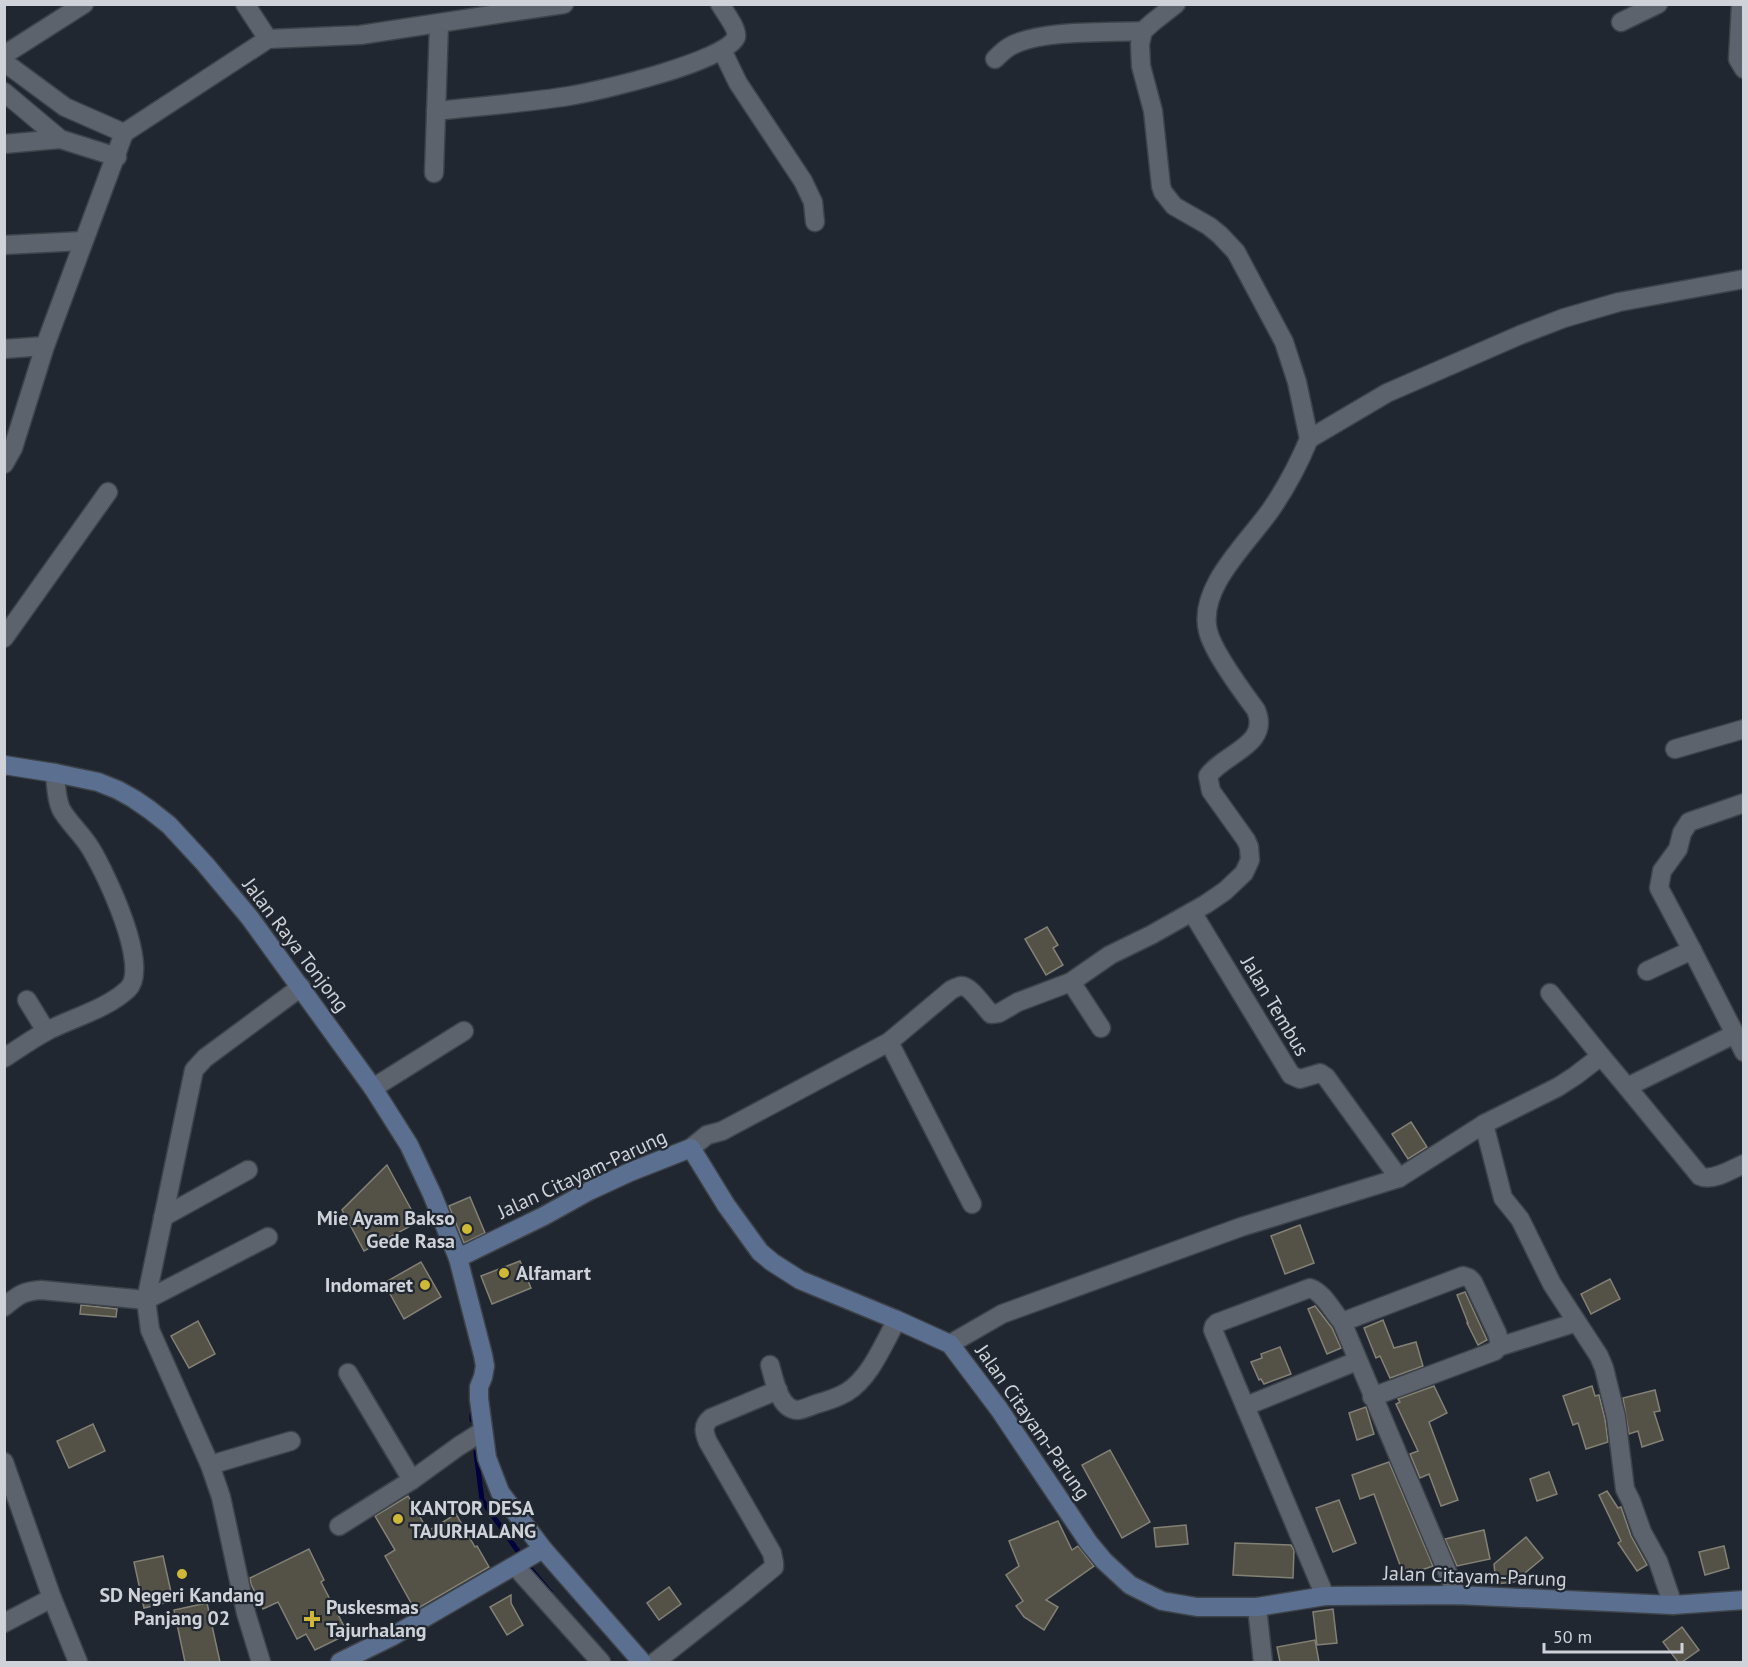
<svg xmlns="http://www.w3.org/2000/svg" width="1748" height="1667" viewBox="0 0 1748 1667" font-family="'PT Sans',sans-serif">
  <rect width="100%" height="100%" fill="#212730"/>
  <g fill="none" stroke-linecap="round" stroke-linejoin="round">
    <g stroke="#00003d" stroke-width="5">
      <polyline points="472,1414 472,1420"/>
      <polyline points="476,1452 482,1500 529,1567 550,1592"/>
    </g>
  </g>
  <g fill="#545247" stroke="#838175" stroke-width="1.5">
    <polygon points="1047,927 1058,945 1053,948 1063,965 1046,975 1025,939"/>
    <polygon points="1411,1122 1427,1147 1408,1159 1392,1134"/>
    <polygon points="387,1165 418,1222 364,1251 342,1210"/>
    <polygon points="470,1197 485,1233 464,1243 449,1206"/>
    <polygon points="1300,1225 1314,1263 1285,1274 1271,1236"/>
    <polygon points="520,1261 531,1288 492,1304 481,1276"/>
    <polygon points="421,1262 441,1297 404,1319 384,1283"/>
    <polygon points="1610,1279 1620,1299 1591,1314 1581,1294"/>
    <polygon points="1465,1292 1487,1340 1478,1345 1467,1323 1468,1323 1457,1295"/>
    <polygon points="81,1305 117,1309 116,1317 80,1314"/>
    <polygon points="1315,1306 1332,1328 1341,1348 1327,1354 1308,1309"/>
    <polygon points="1383,1320 1394,1348 1416,1342 1423,1366 1390,1378 1380,1356 1376,1358 1364,1328"/>
    <polygon points="198,1321 215,1354 189,1368 171,1336"/>
    <polygon points="1280,1347 1291,1374 1264,1384 1261,1379 1259,1380 1251,1362 1262,1358 1261,1354"/>
    <polygon points="1434,1386 1447,1413 1429,1422 1458,1500 1441,1506 1429,1474 1420,1478 1410,1454 1418,1451 1396,1404 1400,1402 1398,1399"/>
    <polygon points="1592,1386 1595,1396 1599,1395 1605,1419 1608,1442 1586,1449 1578,1423 1573,1425 1563,1396"/>
    <polygon points="1655,1390 1660,1411 1654,1412 1663,1440 1642,1447 1638,1431 1629,1434 1623,1398"/>
    <polygon points="1366,1407 1374,1434 1357,1440 1349,1413"/>
    <polygon points="93,1424 105,1451 69,1468 57,1441"/>
    <polygon points="1110,1450 1150,1522 1122,1538 1082,1465"/>
    <polygon points="1389,1462 1433,1566 1404,1576 1374,1494 1360,1499 1352,1475"/>
    <polygon points="1549,1472 1557,1494 1537,1501 1530,1479"/>
    <polygon points="1607,1491 1618,1508 1621,1507 1631,1536 1647,1565 1637,1571 1618,1543 1621,1541 1599,1495"/>
    <polygon points="408,1496 428,1531 456,1514 475,1547 477,1546 489,1567 415,1610 385,1556 395,1550 375,1516"/>
    <polygon points="1339,1500 1356,1543 1333,1552 1316,1508"/>
    <polygon points="1058,1521 1072,1550 1078,1546 1094,1566 1046,1600 1058,1607 1044,1630 1024,1617 1016,1606 1023,1601 1006,1575 1019,1566 1009,1541"/>
    <polygon points="1186,1525 1188,1544 1156,1547 1154,1528"/>
    <polygon points="1484,1530 1490,1559 1457,1566 1445,1539"/>
    <polygon points="1526,1537 1543,1558 1514,1582 1496,1584 1494,1564"/>
    <polygon points="1235,1543 1291,1545 1294,1550 1293,1578 1233,1575"/>
    <polygon points="1724,1546 1729,1568 1705,1575 1699,1552"/>
    <polygon points="309,1549 324,1580 321,1582 348,1634 315,1650 306,1634 297,1639 278,1602 263,1609 251,1584 250,1578"/>
    <polygon points="163,1556 173,1601 144,1608 134,1562"/>
    <polygon points="669,1587 681,1604 659,1620 647,1603"/>
    <polygon points="511,1595 511,1603 523,1625 507,1635 490,1607"/>
    <polygon points="207,1603 220,1662 185,1662 174,1610"/>
    <polygon points="1333,1609 1337,1643 1317,1645 1313,1612"/>
    <polygon points="1682,1627 1699,1650 1682,1662 1678,1662 1663,1642"/>
    <polygon points="1315,1640 1319,1662 1280,1662 1277,1647"/>
  </g>
  <g fill="none" stroke-linecap="round" stroke-linejoin="round">
    <defs>
      <g id="street">
        <polyline points="245,4 268,39"/>
        <polyline points="1176,4 1153,22 1143,31 1140,44 1141,66 1153,111 1161,186 1163,192 1174,206 1209,226 1220,235 1236,252 1284,342 1297,382 1309,439 1387,393 1520,335 1564,318 1619,302 1744,279"/>
        <polyline points="1741,4 1738,59 1744,69"/>
        <polyline points="1621,22 1658,4"/>
        <polyline points="722,50 738,83 803,181 813,202 815,222"/>
        <polyline points="4,55 84,4"/>
        <path d="M 995,59 C 999,55 1004,50 1009,47 C 1039,29 1108,33 1143,31"/>
        <polyline points="4,62 65,107 124,133"/>
        <polyline points="4,92 60,139 117,157"/>
        <path d="M 436,111 C 481,106 525,103 569,96 C 598,91 726,62 736,37 C 738,29 724,11 720,4"/>
        <polyline points="4,144 60,139"/>
        <polyline points="434,173 439,24"/>
        <polyline points="4,245 83,241"/>
        <polyline points="4,349 45,346"/>
        <polyline points="4,464 13,448 45,346 124,133 268,39 360,35 564,4"/>
        <polyline points="4,638 108,492"/>
        <polyline points="1675,749 1744,729"/>
        <polyline points="1192,912 1291,1075 1300,1079 1320,1073 1326,1077 1399,1178"/>
        <polyline points="1692,950 1659,888 1662,871 1678,849 1682,833 1689,822 1744,803"/>
        <polyline points="1071,982 1101,1028"/>
        <polyline points="1550,993 1601,1056"/>
        <polyline points="27,1000 46,1031"/>
        <polyline points="1735,1034 1744,1052"/>
        <polyline points="889,1042 972,1204"/>
        <path d="M 4,1058 C 18,1049 32,1039 47,1031 C 72,1018 107,1009 128,989 C 151,967 105,872 91,849 C 83,835 67,821 61,809 C 56,798 56,785 55,773"/>
        <path d="M 1627,1087 L 1700,1176 C 1713,1182 1732,1169 1744,1164"/>
        <polyline points="373,1088 464,1031"/>
        <polyline points="1484,1124 1503,1198 1520,1219 1552,1284 1599,1356 1604,1368 1616,1417 1625,1489 1631,1501 1642,1532 1658,1561 1673,1605"/>
        <path d="M 691,1148 L 707,1135 L 722,1131 L 889,1042 L 951,990 C 953,989 959,986 961,986 C 970,985 984,1007 991,1014 L 999,1013 L 1018,1002 L 1071,982 L 1110,955 L 1151,935 L 1206,904 L 1225,891 L 1244,873 L 1250,860 L 1249,847 L 1246,840 L 1211,791 L 1208,776 C 1224,753 1271,745 1256,710 C 1242,691 1213,652 1208,631 C 1197,587 1250,541 1272,508 C 1287,486 1299,463 1309,439"/>
        <polyline points="163,1217 248,1170"/>
        <path d="M 4,1307 C 17,1296 23,1291 41,1290 L 146,1300 L 268,1237"/>
        <path d="M 1342,1322 L 1463,1276 L 1469,1278 L 1473,1282 L 1497,1333 C 1500,1341 1500,1345 1495,1351 L 1372,1397"/>
        <polyline points="950,1344 1002,1314 1241,1227 1399,1178 1484,1124 1558,1087 1575,1076 1601,1056 1627,1087 1735,1034 1692,950 1647,971"/>
        <polyline points="1498,1347 1571,1324"/>
        <path d="M 770,1365 C 774,1379 779,1410 798,1410 C 804,1409 811,1406 816,1404 C 827,1401 837,1398 847,1392 C 871,1377 883,1344 897,1320"/>
        <polyline points="348,1373 412,1480"/>
        <polyline points="1246,1406 1357,1361"/>
        <polyline points="4,1462 52,1598 78,1662"/>
        <polyline points="210,1465 291,1441"/>
        <polyline points="339,1526 412,1480 459,1446 483,1431"/>
        <polyline points="515,1566 601,1662"/>
        <path d="M 1325,1596 L 1213,1330 L 1214,1326 L 1217,1323 L 1310,1288 C 1323,1292 1333,1312 1342,1322 L 1457,1595"/>
        <polyline points="1257,1607 1263,1662"/>
        <polyline points="4,1623 52,1598"/>
        <polyline points="261,1662 246,1613 221,1497 210,1465 150,1330 146,1300 194,1070 205,1058 301,987"/>
        <path d="M 655,1662 L 739,1596 L 774,1567 L 774,1563 L 772,1553 L 708,1442 C 704,1433 702,1425 711,1418 L 778,1390"/>
      </g>
      <g id="secondary">
        <polyline points="4,765 55,773 98,782 118,790 134,799 150,810 169,825 205,864 250,918 373,1088 409,1145 432,1194 458,1258 483,1355 485,1366 483,1377 479,1387 479,1399 487,1458 500,1492 543,1549 642,1662"/>
        <polyline points="458,1258 544,1216 589,1191 630,1172 691,1148 726,1205 760,1252 772,1262 800,1280 897,1320 950,1344 999,1409 1089,1543 1104,1561 1130,1585 1162,1601 1197,1607 1257,1607 1325,1596 1457,1595 1673,1605 1744,1600"/>
        <polyline points="340,1662 393,1636 543,1549"/>
      </g>
    </defs>
    <use href="#street" stroke="#3d4349" stroke-width="21"/>
    <use href="#secondary" stroke="#3d4349" stroke-width="21"/>
    <use href="#street" stroke="#5c636d" stroke-width="18"/>
    <use href="#secondary" stroke="#5b7091" stroke-width="18"/>
  </g>
  <g fill="#cfb837" stroke="#212730" stroke-width="2">
    <circle cx="467" cy="1229" r="6"/>
    <circle cx="504" cy="1273" r="6"/>
    <circle cx="425" cy="1285" r="6"/>
    <circle cx="398" cy="1519" r="6"/>
    <circle cx="182" cy="1574" r="6"/>
    <path d="M309 1610h6v6h6v6h-6v6h-6v-6h-6v-6h6z"/>
  </g>
  <g text-anchor="middle" stroke-width="4.5" stroke-linejoin="round" paint-order="stroke">
    <g font-size="20" fill="#cfd3d9" stroke="#212730">
      <text transform="translate(296 945) rotate(53)" y="7">Jalan Raya Tonjong</text>
      <text transform="translate(1275 1006) rotate(59)" y="7">Jalan Tembus</text>
      <text transform="translate(582 1174) rotate(-25)" y="7">Jalan Citayam-Parung</text>
      <text transform="translate(1033 1422) rotate(55)" y="7">Jalan Citayam-Parung</text>
      <text transform="translate(1475 1576) rotate(2)" y="7">Jalan Citayam-Parung</text>
    </g>
    <g font-size="20" font-weight="bold" fill="#cfd3d9" stroke="#212730" text-anchor="start">
      <text x="455" y="1225" text-anchor="end">Mie Ayam Bakso<tspan x="455" dy="23">Gede Rasa</tspan></text>
      <text x="516" y="1280">Alfamart</text>
      <text x="413" y="1292" text-anchor="end">Indomaret</text>
      <text x="410" y="1515">KANTOR DESA<tspan x="410" dy="23">TAJURHALANG</tspan></text>
      <text x="182" y="1602" text-anchor="middle">SD Negeri Kandang<tspan x="182" dy="23">Panjang 02</tspan></text>
      <text x="326" y="1614">Puskesmas<tspan x="326" dy="23">Tajurhalang</tspan></text>
    </g>
  </g>
  <rect width="1748" height="1667" fill="none" stroke="#cfd3d9" stroke-width="12"/>
  <path d="M1544 1643v9h138v-9" fill="none" stroke="#cfd3d9" stroke-width="3"/>
  <text x="1553" y="1643" font-size="18" fill="#cfd3d9" stroke="#212730" stroke-width="4.5" paint-order="stroke">50 m</text>
</svg>
